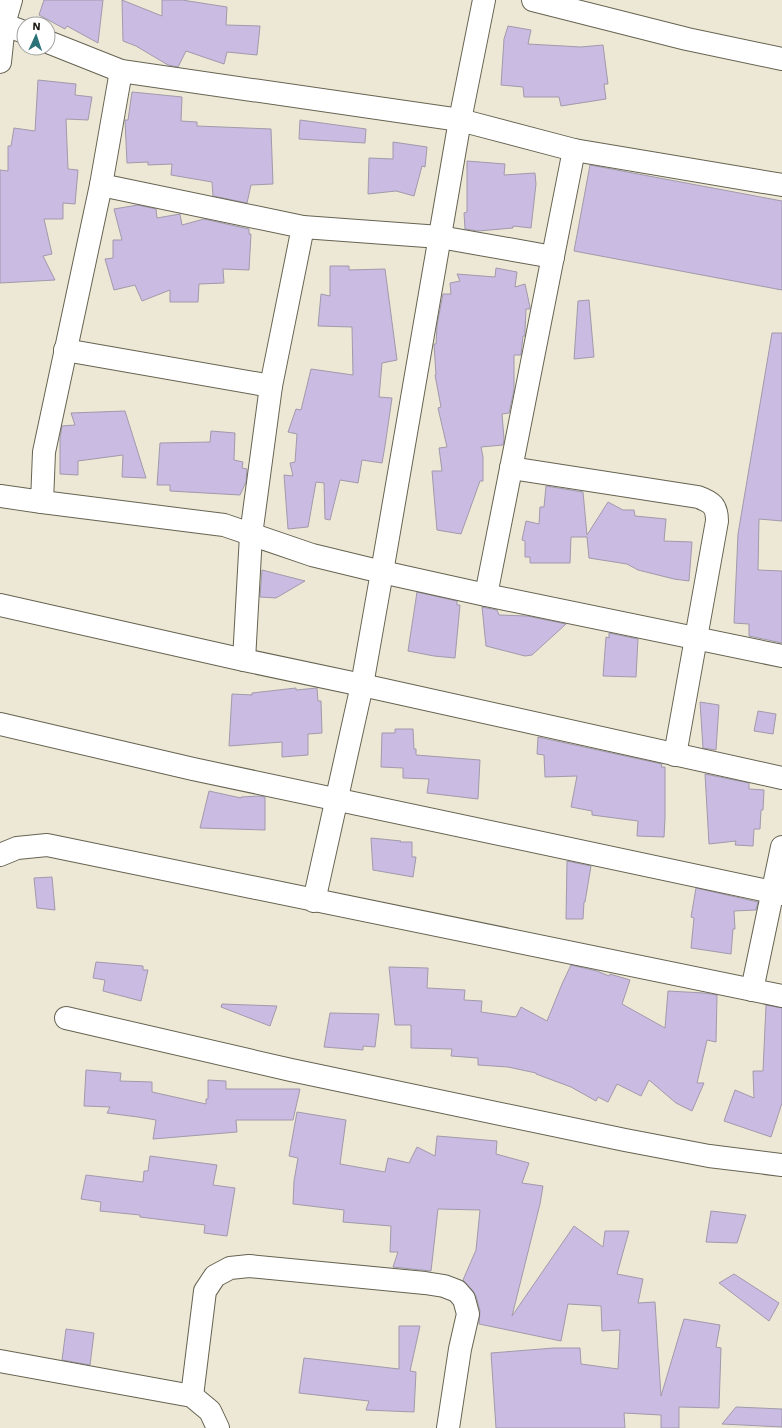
<svg xmlns="http://www.w3.org/2000/svg" width="782" height="1428" viewBox="0 0 782 1428" font-family="'Work Sans',sans-serif">
  <rect width="100%" height="100%" fill="#ece8d5"/>
  <g fill="#c9bbe2" stroke="#a09aab">
    <polygon points="44,0 103,0 98,43 67,26 65,29 39,15"/>
    <polygon points="122,0 162,16 162,0 182,0 227,7 226,25 260,26 257,55 227,52 224,64 186,51 178,67 168,65 136,46 123,41"/>
    <polygon points="508,26 531,30 528,44 581,47 603,45 608,84 604,84 606,99 561,106 559,97 524,97 523,87 501,85 504,39"/>
    <polygon points="38,80 76,84 75,95 92,97 88,120 66,119 68,169 78,170 75,204 63,203 63,219 44,219 52,254 43,256 55,280 0,283 0,170 8,171 8,146 11,146 14,128 35,131"/>
    <polygon points="132,92 182,97 181,121 197,122 197,126 271,129 273,184 251,185 247,203 213,196 212,182 171,175 172,164 148,165 148,162 127,163 125,120 128,120"/>
    <polygon points="300,120 366,129 365,143 299,139"/>
    <polygon points="393,142 427,147 425,167 422,166 414,196 396,191 368,194 369,158 393,159"/>
    <polygon points="467,161 505,164 504,175 535,173 536,184 531,228 513,226 513,228 478,231 465,229 464,213 467,212"/>
    <polygon points="590,165 782,201 782,290 574,251"/>
    <polygon points="138,205 156,209 157,218 180,214 182,225 204,219 249,229 249,234 251,234 249,270 223,269 224,283 199,284 198,302 170,302 170,290 142,301 135,285 114,290 105,259 113,258 113,240 122,240 114,209"/>
    <polygon points="330,266 349,266 349,270 385,269 397,360 382,363 379,397 392,398 385,446 382,463 362,460 358,483 340,480 330,520 325,519 324,483 316,482 308,527 288,529 284,475 293,476 290,463 295,462 297,434 288,432 296,409 301,410 311,369 353,375 352,327 318,326 321,294 330,296"/>
    <polygon points="496,268 517,272 515,287 525,284 530,307 530,309 526,309 525,331 525,336 523,336 521,355 514,355 514,390 509,413 502,414 504,439 503,445 481,447 483,457 483,481 480,481 461,534 437,530 432,471 442,471 439,448 447,447 438,408 441,407 435,375 436,375 434,344 436,344 437,325 443,294 451,294 450,283 460,281 457,274 495,277"/>
    <polygon points="589,300 594,357 574,359 578,301"/>
    <polygon points="772,333 782,333 782,521 759,519 758,570 782,571 782,643 749,636 749,624 734,623 738,534"/>
    <polygon points="125,411 146,478 122,477 123,455 78,461 78,475 60,474 60,438 62,426 75,425 71,413"/>
    <polygon points="211,431 235,433 234,460 243,462 242,468 247,469 246,482 240,495 170,491 170,485 157,485 160,443 210,442"/>
    <polygon points="546,486 583,492 587,535 608,502 623,510 634,510 635,516 666,519 664,541 692,542 689,581 674,579 638,570 627,564 589,558 587,537 571,537 570,563 530,563 530,557 525,557 525,541 522,540 526,521 539,524 540,507 544,507"/>
    <polygon points="262,570 305,581 276,598 260,597"/>
    <polygon points="417,592 457,601 457,605 460,605 455,658 434,656 408,651"/>
    <polygon points="482,607 497,610 499,615 527,616 566,624 532,655 525,656 486,646"/>
    <polygon points="609,633 638,639 636,677 603,676 606,637 609,638"/>
    <polygon points="296,688 296,690 317,688 318,701 321,701 322,733 308,734 308,755 282,757 282,742 229,746 232,694 252,695 252,693"/>
    <polygon points="700,702 719,705 716,750 703,748"/>
    <polygon points="758,711 776,714 773,734 754,731"/>
    <polygon points="395,729 413,729 414,749 416,749 416,755 480,760 478,799 427,793 429,779 403,778 403,768 381,767 382,733 395,733"/>
    <polygon points="538,737 662,764 661,767 665,767 665,818 664,837 637,836 638,821 592,815 592,811 571,807 577,776 545,777 544,755 537,754"/>
    <polygon points="705,774 749,783 749,789 764,790 763,810 761,810 760,829 754,829 753,846 735,845 736,841 709,844"/>
    <polygon points="209,791 241,798 241,797 259,796 265,797 265,830 200,828"/>
    <polygon points="371,838 401,841 400,842 412,842 412,857 416,857 413,877 373,870"/>
    <polygon points="567,861 591,866 585,902 584,902 583,919 566,919"/>
    <polygon points="52,877 55,910 37,908 34,878"/>
    <polygon points="696,888 758,902 756,910 734,911 735,929 733,929 731,954 691,948 694,918 691,917"/>
    <polygon points="96,962 143,966 143,970 148,970 141,1001 103,991 105,980 93,978"/>
    <polygon points="571,965 597,971 609,976 610,974 630,980 622,1004 665,1028 668,991 704,993 717,995 716,1042 707,1040 697,1083 704,1083 692,1111 676,1103 649,1080 641,1096 617,1084 608,1102 598,1097 596,1101 571,1087 536,1074 536,1073 508,1067 478,1065 478,1058 451,1056 452,1049 411,1048 411,1025 395,1025 389,967 428,968 427,988 465,990 464,1000 482,1001 481,1012 516,1017 521,1007 547,1021 562,984"/>
    <polygon points="222,1004 277,1006 270,1026 221,1007"/>
    <polygon points="766,1005 782,1008 782,1103 771,1137 724,1121 735,1090 754,1098 753,1071 763,1071"/>
    <polygon points="330,1013 379,1014 375,1047 363,1046 363,1050 324,1047"/>
    <polygon points="86,1070 121,1073 120,1081 152,1082 152,1092 206,1104 206,1099 208,1099 208,1080 226,1081 226,1089 300,1089 293,1120 236,1120 237,1132 153,1139 156,1120 138,1117 107,1113 110,1107 84,1106"/>
    <polygon points="297,1112 346,1120 340,1164 385,1172 388,1158 409,1163 417,1147 435,1156 437,1136 497,1141 496,1154 529,1163 522,1183 543,1186 540,1204 512,1316 574,1226 603,1247 605,1231 629,1231 617,1274 643,1279 638,1303 655,1302 661,1396 684,1319 720,1325 716,1347 721,1348 719,1408 679,1407 679,1428 661,1428 661,1415 624,1413 625,1428 496,1428 491,1353 554,1348 580,1348 581,1364 618,1369 620,1330 602,1331 601,1306 568,1304 561,1341 479,1324 480,1311 476,1296 473,1291 463,1280 476,1250 480,1210 438,1209 431,1271 393,1267 398,1252 390,1252 391,1226 343,1222 344,1210 293,1204 294,1181 298,1158 289,1156"/>
    <polygon points="150,1156 217,1165 213,1185 235,1188 227,1236 204,1233 205,1225 140,1217 140,1215 100,1211 101,1202 81,1199 86,1175 143,1182 144,1171 148,1171"/>
    <polygon points="711,1211 746,1215 737,1243 706,1242"/>
    <polygon points="734,1274 779,1303 769,1321 719,1283"/>
    <polygon points="399,1326 420,1326 410,1371 416,1372 414,1412 366,1410 369,1401 299,1393 304,1358 399,1369"/>
    <polygon points="66,1329 94,1333 90,1365 62,1360"/>
    <polygon points="736,1407 782,1409 782,1427 722,1424"/>
  </g>
  <g fill="none" stroke-linecap="round" stroke-linejoin="round">
    <defs>
      <g id="minor">
        <polyline points="533,0 687,39 782,59"/>
        <polyline points="0,23 24,32"/>
        <polyline points="48,42 121,71 460,120 574,150 782,185"/>
        <polyline points="0,62 4,24 11,0"/>
        <polyline points="101,185 303,227 440,237 553,257"/>
        <polyline points="65,350 271,386"/>
        <path d="M 511,468 L 698,497 C 712,502 717,506 717,521 L 675,755"/>
        <polyline points="0,496 42,502 44,452 101,185 121,71"/>
        <polyline points="42,502 224,525 312,555 382,572 486,595 782,656"/>
        <polyline points="486,595 574,150"/>
        <polyline points="0,605 244,660 362,685 782,778"/>
        <polyline points="244,660 251,535 271,386 303,227"/>
        <polyline points="0,724 193,769 782,894"/>
        <polyline points="0,855 17,848 47,845 782,996"/>
        <polyline points="314,901 362,685 382,572 460,120 484,0"/>
        <polyline points="752,990 782,847"/>
        <polyline points="66,1018 291,1070 625,1140 709,1156 782,1165"/>
        <polyline points="0,1361 192,1396 210,1411 218,1428"/>
        <polyline points="192,1396 205,1291 215,1276 230,1268 249,1266 425,1283 444,1286 457,1291 464,1299 468,1314 460,1349 448,1428"/>
      </g>
    </defs>
    <use href="#minor" stroke="#666352" stroke-width="24"/>
    <use href="#minor" stroke="#fff" stroke-width="22"/>
  </g>
  <g transform="translate(36 36) rotate(3)"><circle r="19" fill="#ffffff" stroke="#a3a2a0"/>
  <path d="M0-3L7 15L0 10L-7 15Z" fill="#287278"/>
  <text y="-6" font-size="11" font-weight="bold" text-anchor="middle" fill="#191711">N</text>
  </g>
</svg>
